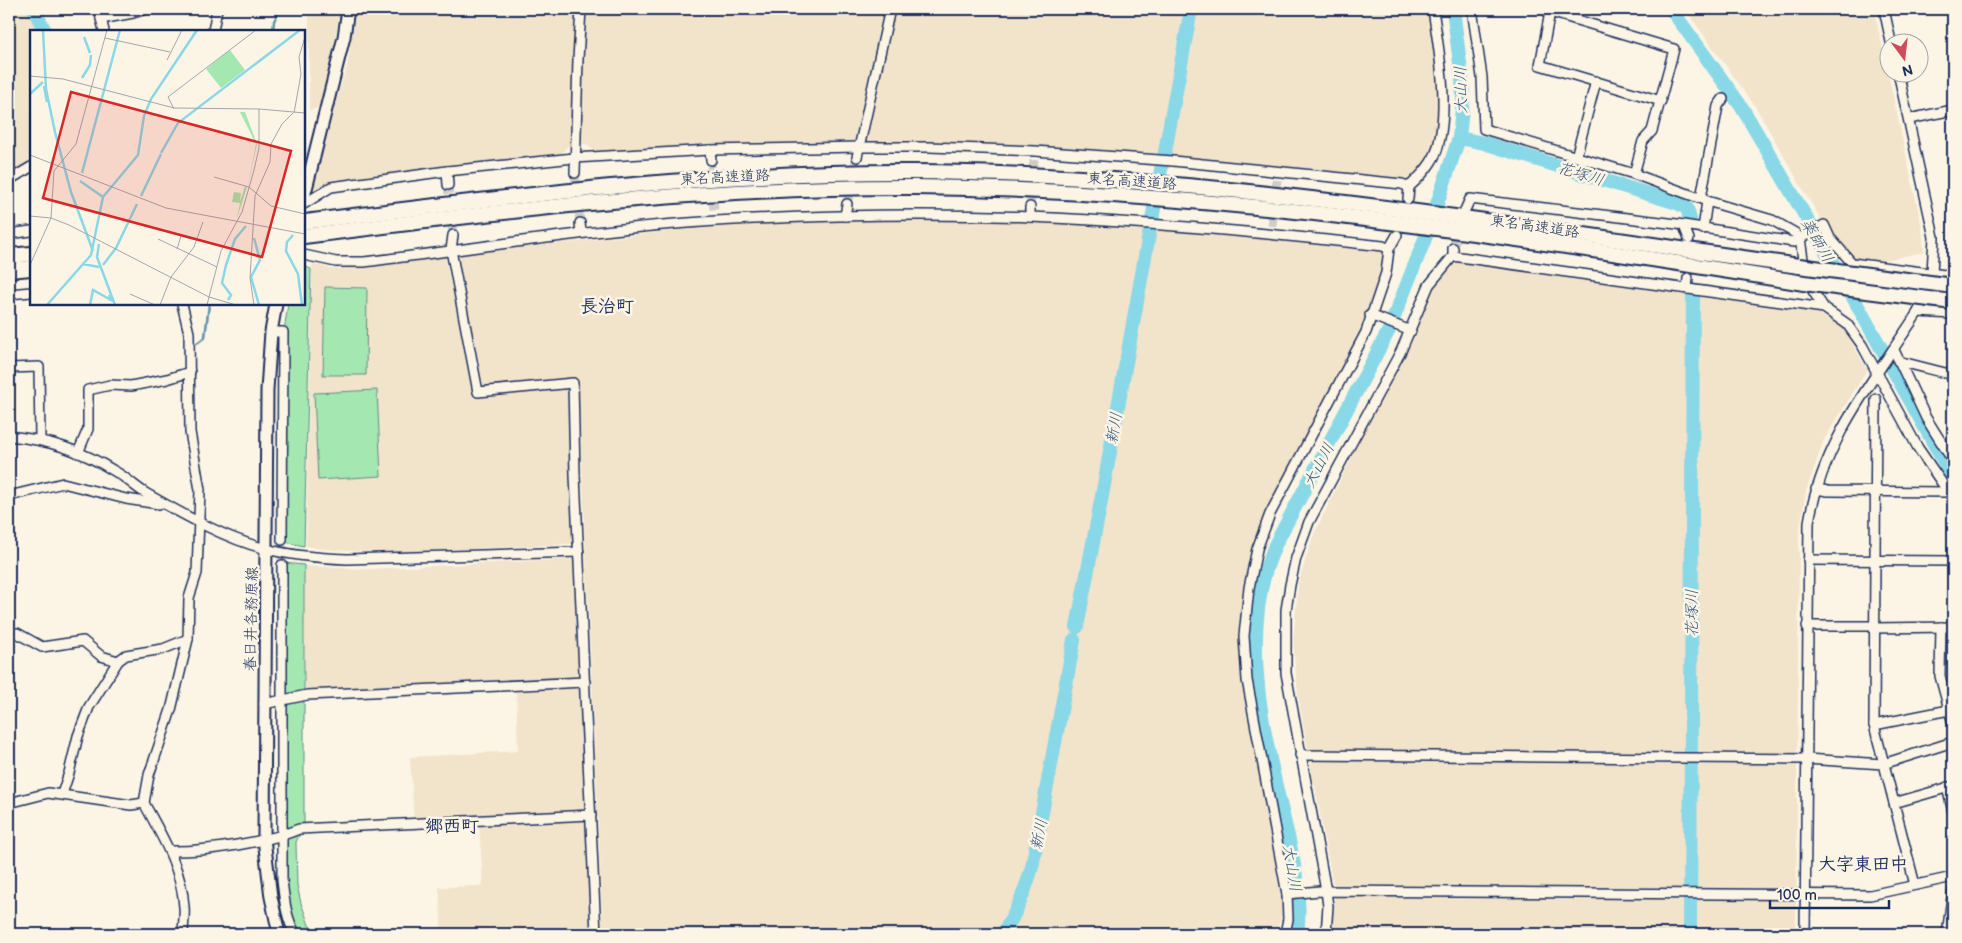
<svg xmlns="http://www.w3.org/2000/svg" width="1962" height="943" viewBox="0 0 1962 943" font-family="'Balsamiq Sans','Klee One',sans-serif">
  <rect width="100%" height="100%" fill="#fcf5e5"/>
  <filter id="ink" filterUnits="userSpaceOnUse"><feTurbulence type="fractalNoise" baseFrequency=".02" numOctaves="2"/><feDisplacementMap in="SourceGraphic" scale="10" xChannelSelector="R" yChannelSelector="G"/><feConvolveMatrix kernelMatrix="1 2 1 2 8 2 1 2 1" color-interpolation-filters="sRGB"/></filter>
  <g filter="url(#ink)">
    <g fill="#f2e3cb">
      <polygon points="9,9 32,9 43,31 31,31 31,161 24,168 9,176"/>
      <polygon points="309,9 340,9 333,52 319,108 309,110"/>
      <polygon points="356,9 1429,9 1433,32 1439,118 1434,150 1411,180 1172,156 1155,157 869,144 854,141 597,153 586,144 569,145 559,156 448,166 350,180 311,199 311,181 325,145 335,104 347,67"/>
      <polygon points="1685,9 1874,9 1922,228 1924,252 1876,262 1854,260 1848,256 1815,210 1755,106"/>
      <polygon points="910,220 1022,221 1141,227 1374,249 1381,251 1384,255 1385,263 1363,332 1295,463 1281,482 1260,532 1252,558 1242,612 1241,644 1245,691 1281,894 1282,915 1276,934 603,934 578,379 484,387 456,255 671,231 755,224"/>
      <polygon points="445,257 475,395 567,388 575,542 572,544 402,552 350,551 322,549 306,546 312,264 332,269 354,268"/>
      <polygon points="1461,260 1818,313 1843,327 1867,370 1824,440 1806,491 1799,534 1796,934 1331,934 1335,896 1298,696 1293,642 1298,584 1313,536 1400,357 1409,348 1433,287 1455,262"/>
      <polygon points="573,559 576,560 581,679 305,692 304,566 367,569"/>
      <polygon points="581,686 587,813 414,822 410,757 518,751 516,689"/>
      <polygon points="587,818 593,934 442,934 439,887 483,886 479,822"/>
    </g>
    <g fill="#a4e7b1" stroke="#608b88">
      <polygon points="304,266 311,269 304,546 284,542 284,331 288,304 304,304"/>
      <polygon points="325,287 367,288 366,375 323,375"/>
      <polygon points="377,390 381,476 318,480 314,393"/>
      <polygon points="284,563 304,565 304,826 296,842 297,885 301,903 309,925 315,934 299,934 295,926 286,892"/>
    </g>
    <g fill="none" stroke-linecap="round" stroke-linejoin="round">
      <g stroke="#5d94b0" stroke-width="2.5">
        <polyline points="273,31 274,21 280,9"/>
        <polyline points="197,343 205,337 209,304"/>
      </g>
      <g stroke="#89d8e7" stroke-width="14">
        <polyline points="34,9 45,31"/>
        <polyline points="1671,9 1741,106 1855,301 1953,478"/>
        <polyline points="1459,138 1484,143 1677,203 1687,208 1691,223"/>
        <polyline points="1164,157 1191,9"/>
        <polyline points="1152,220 1162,164"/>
        <polyline points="1077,627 1104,485 1150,229"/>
        <path d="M 1002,934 C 1017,913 1025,892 1032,867 L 1074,640"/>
        <path d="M 1297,934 C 1303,891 1291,849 1281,807 C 1263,733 1244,648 1265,573 C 1267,564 1272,554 1275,545 L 1389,330 L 1428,231 L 1459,138 L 1463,99 L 1462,79 L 1453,9"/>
        <polyline points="1690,934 1693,292"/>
      </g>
      <g stroke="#cfcdca" stroke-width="9" stroke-dasharray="9 4.5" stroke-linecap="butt">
        <polyline points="711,160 714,212"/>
        <polyline points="575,173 580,223"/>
        <polyline points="448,185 453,235"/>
        <polyline points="847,204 857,157"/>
        <polyline points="1030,207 1034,160"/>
        <polyline points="1272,226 1277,180"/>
        <polyline points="1453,248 1460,227"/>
        <polyline points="282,565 282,540"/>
      </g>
      <defs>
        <g id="minor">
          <polyline points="99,9 104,31"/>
          <polyline points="1472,9 1482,77 1484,129 1634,174 1707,201 1772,220 1795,233 1800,238 1805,273 1813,291 1824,308"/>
          <polyline points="1884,9 1891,42"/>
          <polyline points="101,19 133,13 146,9"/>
          <polyline points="213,31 217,9"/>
          <polyline points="1909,119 1953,110"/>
          <polyline points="710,150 711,160"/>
          <polyline points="857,157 890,9"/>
          <polyline points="1576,157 1596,81"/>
          <polyline points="447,171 448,185"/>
          <polyline points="575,173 578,59 581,9"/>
          <polyline points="1634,174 1643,141 1652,131 1674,49 1550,12 1540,65 1661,101"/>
          <polyline points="9,180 31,167"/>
          <polyline points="1701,198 1718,106 1723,99"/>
          <path d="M 1408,199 L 1409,187 C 1420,177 1432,165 1437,150 C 1450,108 1439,52 1433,9"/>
          <polyline points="304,204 331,187 447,171 574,158 710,150 860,147 929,147 1035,151 1173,161 1402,184 1409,187"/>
          <polyline points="1465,210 1470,199 1677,224 1794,242 1824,225 1830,238 1852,263 1953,276"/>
          <polyline points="845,216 847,204"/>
          <polyline points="1030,217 1030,207"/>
          <polyline points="580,223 581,233"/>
          <polyline points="1684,226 1689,239"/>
          <polyline points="1703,229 1707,201"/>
          <polyline points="9,234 31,231"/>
          <polyline points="453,235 451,250 478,392 573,383 575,475 596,934"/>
          <path d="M 304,255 L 336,262 L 364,262 C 481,248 598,228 716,221 C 820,215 925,213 1030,217 C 1148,222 1266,233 1383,246 L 1389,249"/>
          <polyline points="1453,256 1824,308 1847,324 1862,345 1918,448 1953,499"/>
          <polyline points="1687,289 1688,278"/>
          <polyline points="9,294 31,292"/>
          <path d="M 182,304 L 189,333 L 190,432 L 200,490 L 197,573 L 189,598 L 188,639 L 171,710 L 149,775 L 144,803 C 162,836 182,869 184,907 C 185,916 183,925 183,934"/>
          <polyline points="1918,312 1953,314"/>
          <polyline points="1370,315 1411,331"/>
          <polyline points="271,332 283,332 282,540"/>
          <polyline points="1894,350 1926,418 1953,461"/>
          <polyline points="1898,361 1953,375"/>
          <polyline points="9,368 39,367 40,439"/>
          <polyline points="1876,399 1874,725 1915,885"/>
          <path d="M 9,436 C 49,440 81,450 116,472 C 127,478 136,488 147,494 C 182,514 228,540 267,549 C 293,556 320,558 347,559 L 579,552"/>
          <polyline points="78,453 88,429 88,390 110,385 131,386 167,379 190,372"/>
          <polyline points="1816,489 1828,491 1948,492"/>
          <polyline points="9,496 63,483 126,499 159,504"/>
          <polyline points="1808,560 1953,561"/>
          <path d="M 282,565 L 282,880 C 284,897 286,920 296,934"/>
          <polyline points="1807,626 1874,626"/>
          <polyline points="1941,627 1940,676 1953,724"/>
          <polyline points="1874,628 1953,627"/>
          <polyline points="9,634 17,633 42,647 83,641 101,656 118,661"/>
          <polyline points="264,704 307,695 585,682"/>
          <polyline points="1874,725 1949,710"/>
          <polyline points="1300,755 1806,759 1883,764 1953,742"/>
          <polyline points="1947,787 1953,812"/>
          <polyline points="62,794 69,773 78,736 89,707 118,661 126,655 163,649 188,639"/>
          <polyline points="9,803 48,793 131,805 144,803"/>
          <polyline points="1894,803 1953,786"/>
          <path d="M 170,851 C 203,852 269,842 299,829 L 591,815"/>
          <polyline points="1287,894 1320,891 1870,895 1953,877"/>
          <polyline points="1285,934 1288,919 1287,894 1247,680 1244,636 1249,588 1257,549 1270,514 1366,332 1386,273 1389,249 1397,235"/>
          <polyline points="1326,934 1328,906 1326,891 1286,673 1286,610 1290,585 1296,558 1309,522 1401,351 1429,285 1453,256 1453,248"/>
          <path d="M 1805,934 L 1809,522 C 1823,440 1874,380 1918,312 L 1927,292 L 1932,273 L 1934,237 L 1898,72"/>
          <polyline points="1947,934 1953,890"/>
        </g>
        <g id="major">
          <polyline points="304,197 344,37 348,9"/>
          <polyline points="276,304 271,332 267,390 264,839 271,897 279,934"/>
        </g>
        <g id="highway">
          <path d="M 304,222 C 506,197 709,171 913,172 C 1211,174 1506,225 1799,266"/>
          <path d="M 304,236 C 507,210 710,186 915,187 C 1213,190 1510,236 1804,283"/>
          <polyline points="9,256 31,254"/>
          <polyline points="9,270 31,268"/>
        </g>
      </defs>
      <use href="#minor" stroke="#1b2f5e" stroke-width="12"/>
      <use href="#major" stroke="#1b2f5e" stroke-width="15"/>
      <use href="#highway" stroke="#1b2f5e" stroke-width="18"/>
      <use href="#minor" stroke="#fcf5e5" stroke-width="9"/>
      <use href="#major" stroke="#fcf5e5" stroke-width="11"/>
      <use href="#highway" stroke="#fcf5e5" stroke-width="14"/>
      <defs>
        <g id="highway-bridge">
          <polyline points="1799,266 1953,286"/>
          <polyline points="1804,283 1953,302"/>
        </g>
      </defs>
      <use href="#highway-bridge" stroke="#1b2f5e" stroke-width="18" stroke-linecap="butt"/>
      <use href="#highway-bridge" stroke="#fcf5e5" stroke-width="14"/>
    </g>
  </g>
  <g text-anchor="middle" stroke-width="5" stroke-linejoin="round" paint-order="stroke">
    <g font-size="15" fill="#1b2f5e" stroke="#fcf5e5">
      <text transform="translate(725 177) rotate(-3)" y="5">東名高速道路</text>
      <text transform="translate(1132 181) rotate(4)" y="5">東名高速道路</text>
      <text transform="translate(1535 226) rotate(8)" y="5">東名高速道路</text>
      <text transform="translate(251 619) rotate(-89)" y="5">春日井各務原線</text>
    </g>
    <g font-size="16" font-style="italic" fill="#365980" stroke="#fcf5e5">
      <text transform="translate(1460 90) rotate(-91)" y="6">大山川</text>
      <text transform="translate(1581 173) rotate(17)" y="6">花塚川</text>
      <text transform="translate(1818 240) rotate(60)" y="6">薬師川</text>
      <text transform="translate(1113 428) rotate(-80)" y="6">新川</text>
      <text transform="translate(1318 465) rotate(-62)" y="6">大山川</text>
      <text transform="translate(1691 613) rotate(-90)" y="6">花塚川</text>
      <text transform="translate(1038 834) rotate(-79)" y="6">新川</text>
      <text transform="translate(1293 868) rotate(81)" y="6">大山川</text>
    </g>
    <g font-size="18" font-weight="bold" fill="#1b2f5e" stroke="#fcf5e5">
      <text x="607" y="312">長治町</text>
      <text x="452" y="832">郷西町</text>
      <text x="1863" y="870">大字東田中</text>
    </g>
  </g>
  <g transform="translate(30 30)">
    <rect width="275" height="275" fill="#fcf5e5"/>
    <path d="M 200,20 L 215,40 L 191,58 L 176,39 ZM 210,82 L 215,82 L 227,114 L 218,155 L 226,114 ZM 215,156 L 217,157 L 207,188 L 210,173 L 202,172 L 204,162 L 211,163 L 210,172 Z" fill="#a4e7b1"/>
    <path fill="none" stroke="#89d8e7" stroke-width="2.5" d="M 13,0 L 16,59 L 25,102 L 41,162 L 63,221M 54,7 L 60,23M 52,48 L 60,35 L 61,25M 14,56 L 17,72M 0,64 L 13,52M 131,123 L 148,93 L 270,0M 52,143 L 90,0M 50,151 L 73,167M 111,166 L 131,124M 263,205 L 257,212 L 256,221 L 268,244 L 272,275M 224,208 L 230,230 L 221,247 L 229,275M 69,214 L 67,227 L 85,275M 53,234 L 69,237M 73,235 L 86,218 L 107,174M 198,270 L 201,265 L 192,253 L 196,235 L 205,209 L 216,196M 17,275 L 61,225 L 73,167 L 108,125 L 114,86 L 121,69 L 167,0M 60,275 L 63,260 L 81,270 L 79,265"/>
    <path fill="none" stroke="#a2a6af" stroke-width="1" d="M 75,8 L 140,22M 137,30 L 152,0M 0,46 L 33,49 L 144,78 L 229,79 L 275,83M 144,79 L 138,67 L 226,0M 264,83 L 271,44 L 269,27 L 275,7M 0,125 L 136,178 L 275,204M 184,147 L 219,157 L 241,176 L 275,184M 0,186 L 21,188 L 39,195 L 179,267 L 177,275M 128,209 L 187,237M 147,219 L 151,206 L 167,210M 0,235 L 21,188 L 24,141 L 46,114 L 77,0M 100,264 L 125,275M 130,275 L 141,247 L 164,217 L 173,192M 206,275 L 179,267 L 191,221 L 212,182 L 224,140 L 229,118 L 229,79M 224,275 L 220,248 L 225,166 L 240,132 L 241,114 L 252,94 L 263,83"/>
    <path fill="#d62828" fill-opacity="0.15" stroke="#d62828" stroke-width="2.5" d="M 41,62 L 261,121 L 232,227 L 13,168 Z"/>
    <rect width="275" height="275" fill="none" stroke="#1b2f5e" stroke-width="2.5"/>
  </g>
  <rect width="1962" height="943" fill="none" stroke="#fcf5e5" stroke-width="30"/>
  <rect x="15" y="15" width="1932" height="913" fill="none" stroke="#1b2f5e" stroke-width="2" filter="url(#ink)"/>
  <g transform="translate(1904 58) rotate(165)"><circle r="24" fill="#fcf5e5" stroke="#a2a6af"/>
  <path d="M0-4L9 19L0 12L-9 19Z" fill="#d1495b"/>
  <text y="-8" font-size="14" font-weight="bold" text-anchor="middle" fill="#1b2f5e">N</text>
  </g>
  <path d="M1770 900v8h119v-8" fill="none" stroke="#1b2f5e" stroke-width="2.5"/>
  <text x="1777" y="900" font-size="15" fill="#1b2f5e" stroke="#fcf5e5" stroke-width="4" paint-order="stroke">100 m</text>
</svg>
